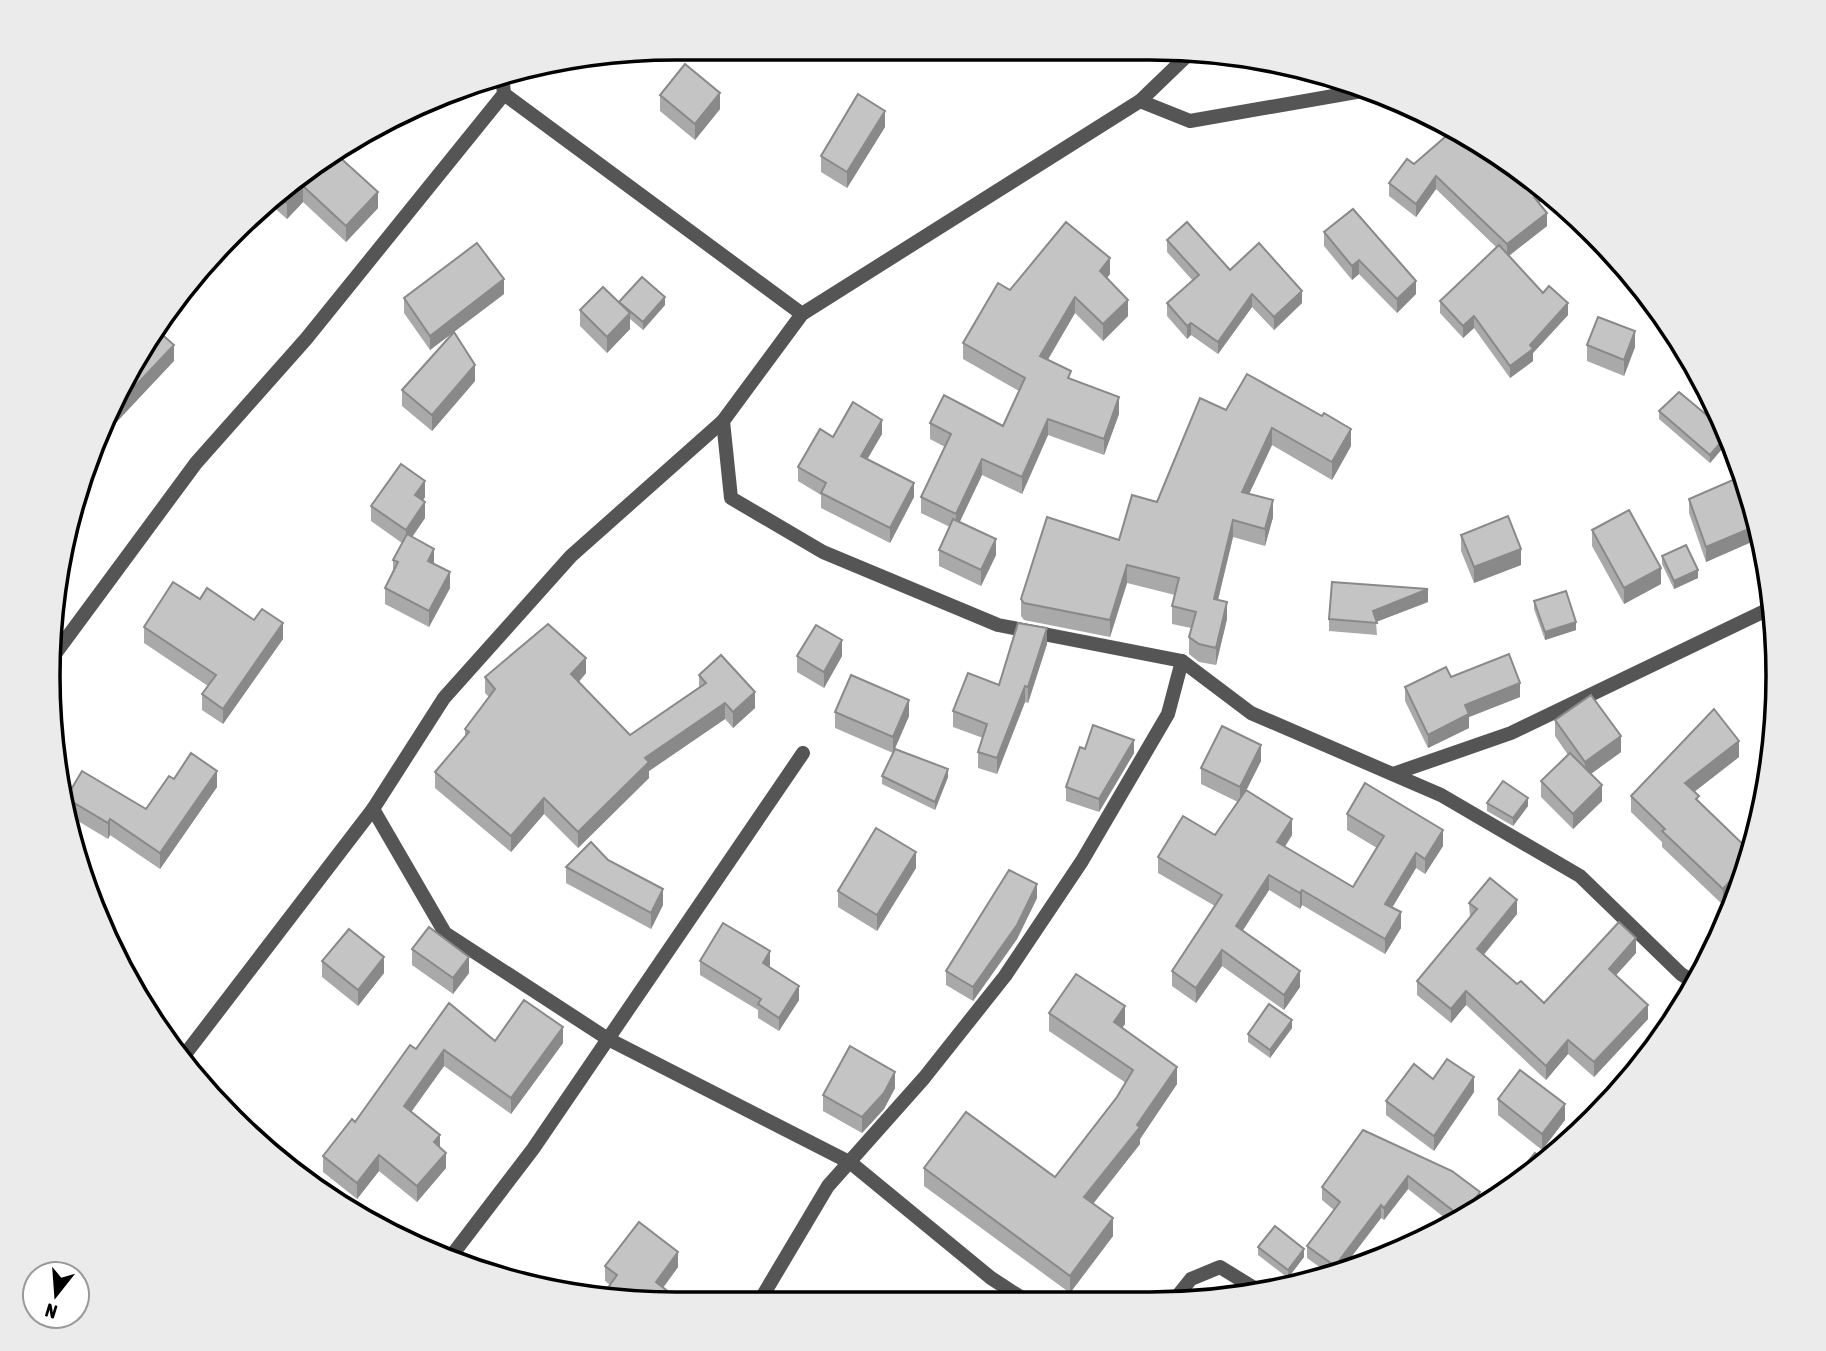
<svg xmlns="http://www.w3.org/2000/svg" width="1826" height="1351" viewBox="0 0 1826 1351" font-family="'Asap Condensed',sans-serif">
  <rect width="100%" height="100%" fill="#fff"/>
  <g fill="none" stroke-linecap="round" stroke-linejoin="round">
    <g stroke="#555" stroke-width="14">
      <polyline points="502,73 504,94"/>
      <polyline points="1140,101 1190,121 1362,91"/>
      <polyline points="723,421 731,498 823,552 998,625 1182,661 1251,713 1441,795 1580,876 1681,974 1697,984"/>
      <polyline points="52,658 196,463 306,339 504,94 802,314"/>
      <polyline points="1393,774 1511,733 1773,607"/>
      <polyline points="373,809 445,933 608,1039 851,1163 991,1278 1025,1300"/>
      <polyline points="180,1061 373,809 444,698 571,556 723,421 802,314 1140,101 1194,49"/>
      <polyline points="449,1259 533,1149 803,753"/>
      <polyline points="1175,1299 1191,1279 1220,1267 1259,1291"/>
      <polyline points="759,1302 828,1186 924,1078 1005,976 1082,861 1168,714 1182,661"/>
    </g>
  </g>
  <g fill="#a9a9a9">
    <polygon points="660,95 720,109 695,140 660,111"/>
    <polygon points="885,127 847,188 821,172 821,156"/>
    <polygon points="1471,140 1468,146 1470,149 1539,203 1547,226 1509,256 1543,293 1568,315 1533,353 1533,361 1510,378 1474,328 1463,338 1440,313 1440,301 1497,248 1436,189 1416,217 1389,196 1389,183 1414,164"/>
    <polygon points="335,153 378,208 346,242 303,202 287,219 271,205"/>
    <polygon points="1324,232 1416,294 1397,313 1359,274 1352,280 1324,246"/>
    <polygon points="1167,240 1230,270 1302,303 1274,330 1252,307 1218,354 1191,335 1187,339 1167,316 1167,303 1193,281 1167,252"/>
    <polygon points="1110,274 1107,278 1128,316 1103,341 1075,313 1048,360 1071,380 1119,414 1104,455 1048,435 1022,494 982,475 959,522 996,555 981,586 939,566 939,550 950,527 921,513 921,497 945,447 930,439 930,423 1003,426 1019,391 963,359 963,343 1010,290"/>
    <polygon points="504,294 430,350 404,313 404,298"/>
    <polygon points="619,302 665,305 643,330 630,319 630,329 607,353 580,326 580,310 619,303"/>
    <polygon points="1587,345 1635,347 1624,376 1587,361"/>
    <polygon points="475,381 432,431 402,406 402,390"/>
    <polygon points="1226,410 1351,446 1332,480 1272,445 1249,494 1273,517 1265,546 1233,537 1218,600 1227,619 1216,665 1199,662 1189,654 1189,637 1191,628 1172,624 1172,606 1175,595 1127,583 1110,637 1024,620 1021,616 1021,599 1119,540 1157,502"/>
    <polygon points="1659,411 1728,436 1728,442 1710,463 1659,419"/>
    <polygon points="882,434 867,459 914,497 890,543 821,508 821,495 798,481 798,467 833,437"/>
    <polygon points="425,497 423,501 425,518 412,537 434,565 450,588 429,627 385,604 385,588 393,572 393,560 402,543 371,521 371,506"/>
    <polygon points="1689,499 1756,540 1706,562 1689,513"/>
    <polygon points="1592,530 1661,584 1624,604 1592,546"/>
    <polygon points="1461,535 1521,565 1474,583 1461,551"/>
    <polygon points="1662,556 1698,578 1674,589 1662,564"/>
    <polygon points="200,599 283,639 223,724 202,710 202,694 208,686 144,643 144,627"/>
    <polygon points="1534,601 1576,630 1545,640 1534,609"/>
    <polygon points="1428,602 1376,622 1377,635 1329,631 1329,619"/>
    <polygon points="1047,644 1028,703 1025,702 997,774 978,768 978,752 983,738 953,727 953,711 999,685"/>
    <polygon points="797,656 842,656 824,688 797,672"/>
    <polygon points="586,673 579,682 630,735 699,687 699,675 755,708 733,728 725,719 649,771 649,778 578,848 544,814 511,852 435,788 435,772 465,736 465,729 489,697 485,693 485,677"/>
    <polygon points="1451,677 1520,697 1469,717 1469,728 1428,748 1405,701 1405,687"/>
    <polygon points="835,712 909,716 893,753 835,728"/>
    <polygon points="1555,720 1621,752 1591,774 1602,801 1573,829 1541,797 1541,781 1568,755 1555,736"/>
    <polygon points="1085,749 1134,753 1099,812 1066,801 1066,787"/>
    <polygon points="1739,757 1694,792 1699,802 1751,852 1723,905 1662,847 1662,842 1631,812 1631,796"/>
    <polygon points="1261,761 1246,790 1292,835 1285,847 1353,887 1377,848 1347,830 1347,814 1443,846 1425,874 1416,868 1392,908 1401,928 1385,954 1302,905 1300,909 1269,890 1242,931 1300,987 1284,1010 1222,966 1196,1003 1172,986 1172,971 1215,906 1158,873 1158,857 1215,835 1238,802 1201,784 1201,768"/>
    <polygon points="882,776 948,777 935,810 882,784"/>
    <polygon points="174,779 217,787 160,869 110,835 108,839 68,815 66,798 146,809"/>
    <polygon points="1487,803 1528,806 1513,826 1487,811"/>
    <polygon points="608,860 663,905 651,929 566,883 566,867"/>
    <polygon points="916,868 877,931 838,907 838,891"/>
    <polygon points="1037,898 1017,939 973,1001 946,985 946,971"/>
    <polygon points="1469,903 1517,914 1483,955 1517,984 1544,1003 1636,953 1616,975 1648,1019 1594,1077 1568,1054 1546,1080 1466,1005 1451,1023 1417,995 1417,981 1470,917"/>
    <polygon points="412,949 469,973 453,994 412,965"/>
    <polygon points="322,961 384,973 358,1006 322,977"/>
    <polygon points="700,961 770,965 769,967 799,1000 779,1031 758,1018 758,1010 700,975"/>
    <polygon points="1049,1013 1125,1024 1122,1028 1177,1084 1140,1139 1140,1144 1093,1204 1113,1236 1070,1293 924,1186 924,1168 1055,1177 1117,1097 1126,1083 1049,1031"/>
    <polygon points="1292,1028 1270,1058 1248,1042 1248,1034"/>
    <polygon points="495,1041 563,1043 511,1114 444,1066 411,1112 440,1147 446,1168 417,1202 379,1171 357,1199 323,1172 323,1156 355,1122 416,1049"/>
    <polygon points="1433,1079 1474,1092 1434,1151 1386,1115 1386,1101"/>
    <polygon points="895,1088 884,1109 862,1133 823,1111 823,1095"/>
    <polygon points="1498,1099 1565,1120 1542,1150 1498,1115"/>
    <polygon points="1363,1130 1480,1205 1450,1222 1408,1189 1384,1220 1381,1218 1342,1269 1328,1273 1307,1258 1307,1246 1334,1210 1322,1200 1322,1187"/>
    <polygon points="1533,1174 1515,1185 1515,1177"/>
    <polygon points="1258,1247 1304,1257 1288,1278 1258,1255"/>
    <polygon points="605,1266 678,1267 663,1288 670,1302 610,1285 605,1281"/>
  </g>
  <g fill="#898989">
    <polygon points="720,93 720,109 695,140 695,124"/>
    <polygon points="885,111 885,127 847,188 847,172"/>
    <polygon points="1464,137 1471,140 1463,153 1463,140"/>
    <polygon points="1436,176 1436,189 1416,217 1416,204"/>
    <polygon points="303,186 303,202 287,219 287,203"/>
    <polygon points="1539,190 1545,196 1534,210 1534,197"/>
    <polygon points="378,192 378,208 346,242 346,226"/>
    <polygon points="1547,213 1547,226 1507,257 1507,244"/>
    <polygon points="1110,258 1110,274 1100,287 1100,271"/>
    <polygon points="1359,260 1359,274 1352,280 1352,266"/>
    <polygon points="504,279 504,294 430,350 430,336"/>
    <polygon points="1416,281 1416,294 1397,313 1397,299"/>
    <polygon points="1302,291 1302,303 1274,330 1274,317"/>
    <polygon points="1252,294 1252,307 1218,354 1218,342"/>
    <polygon points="665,297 665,305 643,330 643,322"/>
    <polygon points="1075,297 1075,313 1040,372 1040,356"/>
    <polygon points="1128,300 1128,316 1103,341 1103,324"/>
    <polygon points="1568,303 1568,315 1533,353 1533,361 1510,378 1510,366"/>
    <polygon points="630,313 630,329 607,353 607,337"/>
    <polygon points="1474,316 1474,328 1463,338 1463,326"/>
    <polygon points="1191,323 1191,335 1187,339 1187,326"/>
    <polygon points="1635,331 1635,347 1624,376 1624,360"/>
    <polygon points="174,345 174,361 97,443 105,418"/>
    <polygon points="475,365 475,381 432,431 432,415"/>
    <polygon points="1119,397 1119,414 1104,455 1104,439"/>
    <polygon points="1048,419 1048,435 1022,494 1022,477"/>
    <polygon points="882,420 882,434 861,470 861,456"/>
    <polygon points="1272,428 1272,445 1242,509 1242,492"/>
    <polygon points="1351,429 1351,446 1332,480 1332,462"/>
    <polygon points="1728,434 1728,442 1710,463 1710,455"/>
    <polygon points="982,459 982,475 956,530 956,514"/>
    <polygon points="425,481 425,497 415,511 415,495"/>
    <polygon points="914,483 914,497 890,543 890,528"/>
    <polygon points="1273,500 1273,517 1265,546 1265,529"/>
    <polygon points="425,502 425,518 406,546 406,530"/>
    <polygon points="1233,520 1233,537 1214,616 1214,599"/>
    <polygon points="1756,526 1756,540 1706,562 1706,547"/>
    <polygon points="996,539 996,555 981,586 981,570"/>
    <polygon points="434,549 434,565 428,561"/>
    <polygon points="1521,549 1521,565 1474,583 1474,567"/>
    <polygon points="1127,565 1127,583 1110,637 1110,620"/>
    <polygon points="1661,568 1661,584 1624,604 1624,588"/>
    <polygon points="1698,570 1698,578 1674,589 1674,581"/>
    <polygon points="450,572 450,588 429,627 429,611"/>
    <polygon points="1428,589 1428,602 1373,623 1373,611"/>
    <polygon points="1227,602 1227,619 1216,665 1216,648"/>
    <polygon points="1576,622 1576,630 1545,640 1545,632"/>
    <polygon points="283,623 283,639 223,724 223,709"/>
    <polygon points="1047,628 1047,644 1028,703 1028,687"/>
    <polygon points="842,640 842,656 824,688 824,672"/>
    <polygon points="586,658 586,673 571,690 571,674"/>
    <polygon points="1520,683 1520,697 1469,717 1469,728 1428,748 1428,735 1465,705"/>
    <polygon points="1025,686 1025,702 997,774 997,758"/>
    <polygon points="755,692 755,708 733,728 733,712"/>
    <polygon points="909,700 909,716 893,753 893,737"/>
    <polygon points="725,703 725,719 649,771 649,778 578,848 578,832 645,758"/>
    <polygon points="1621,736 1621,752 1585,778 1585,762"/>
    <polygon points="1134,740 1134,753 1099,812 1099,799"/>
    <polygon points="1739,741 1739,757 1685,799 1685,783"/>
    <polygon points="1261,745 1261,761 1240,803 1240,787"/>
    <polygon points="948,769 948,777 935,810 935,802"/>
    <polygon points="217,771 217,787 160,869 160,853"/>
    <polygon points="1602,785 1602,801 1573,829 1573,814"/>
    <polygon points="544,798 544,814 511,852 511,836"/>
    <polygon points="1528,798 1528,806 1513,826 1513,818"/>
    <polygon points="110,819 110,835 108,839 108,823"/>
    <polygon points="1292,819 1292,835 1277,858 1277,842"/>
    <polygon points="1443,830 1443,846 1425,874 1425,859"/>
    <polygon points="916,852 916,868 877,931 877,915"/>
    <polygon points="1416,853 1416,868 1385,919 1385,904"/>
    <polygon points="1749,860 1743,883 1723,905 1723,889"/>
    <polygon points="1269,875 1269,890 1236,941 1236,926"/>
    <polygon points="1037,884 1037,898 1017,939 973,1001 973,987"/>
    <polygon points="663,889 663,905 651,929 651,913"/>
    <polygon points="1302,890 1302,905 1300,909 1300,893"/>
    <polygon points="1517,900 1517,914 1477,963 1477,949"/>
    <polygon points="1401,912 1401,928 1385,954 1385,939"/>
    <polygon points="1636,938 1636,953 1609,983 1609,969"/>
    <polygon points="1222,950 1222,966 1196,1003 1196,988"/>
    <polygon points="770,951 770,965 763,977 763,963"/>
    <polygon points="384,957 384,973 358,1006 358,990"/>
    <polygon points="469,957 469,973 453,994 453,978"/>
    <polygon points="1300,971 1300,987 1284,1010 1284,995"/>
    <polygon points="799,986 799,1000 779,1031 779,1018"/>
    <polygon points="1466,991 1466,1005 1451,1023 1451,1009"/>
    <polygon points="1648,1005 1648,1019 1594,1077 1594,1062"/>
    <polygon points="1125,1006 1125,1024 1114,1040 1114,1022"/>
    <polygon points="1292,1020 1292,1028 1270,1058 1270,1050"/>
    <polygon points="563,1027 563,1043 511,1114 511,1098"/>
    <polygon points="1568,1040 1568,1054 1546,1080 1546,1066"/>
    <polygon points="444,1050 444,1066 404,1122 404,1106"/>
    <polygon points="1177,1067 1177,1084 1140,1139 1140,1144 1084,1215 1084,1197 1137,1125"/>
    <polygon points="895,1072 895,1088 884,1109 862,1133 862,1117"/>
    <polygon points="1474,1077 1474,1092 1434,1151 1434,1136"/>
    <polygon points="1565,1104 1565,1120 1542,1150 1542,1134"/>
    <polygon points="440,1135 440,1151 434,1142"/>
    <polygon points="446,1153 446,1168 417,1202 417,1186"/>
    <polygon points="379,1155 379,1171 357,1199 357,1183"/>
    <polygon points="1408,1176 1408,1189 1384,1220 1384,1208"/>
    <polygon points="1480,1192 1480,1205 1462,1215"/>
    <polygon points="1381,1205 1381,1218 1342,1269 1335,1271 1335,1266"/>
    <polygon points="1113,1218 1113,1236 1070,1293 1070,1276"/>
    <polygon points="1304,1249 1304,1257 1288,1278 1288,1270"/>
    <polygon points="678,1252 678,1267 656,1297 656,1282"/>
    <polygon points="670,1293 670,1302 663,1302"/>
  </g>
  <g fill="#c4c4c4" stroke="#898989" stroke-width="2">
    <polygon points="685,64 720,93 695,124 660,95"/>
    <polygon points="858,94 885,111 847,172 821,156"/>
    <polygon points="1452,131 1464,137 1463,140 1470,149 1477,143 1499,153 1539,190 1534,197 1547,213 1507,244 1436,176 1416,204 1389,183 1407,159 1414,164"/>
    <polygon points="335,153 378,192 346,226 303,186 287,203 281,198"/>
    <polygon points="1353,209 1416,281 1397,299 1359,260 1352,266 1324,232"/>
    <polygon points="1066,222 1110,258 1100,271 1128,300 1103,324 1075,297 1040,356 1071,371 1068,378 1119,397 1104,439 1048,419 1022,477 982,459 956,514 921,497 951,434 930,423 944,395 1003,426 1025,378 963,343 998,283 1010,290"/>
    <polygon points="1187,222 1230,270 1259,243 1302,291 1274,317 1252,294 1218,342 1191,323 1187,326 1167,303 1199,275 1167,240"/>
    <polygon points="477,243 504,279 430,336 404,298"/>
    <polygon points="1499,245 1543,293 1549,286 1568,303 1530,345 1533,349 1510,366 1474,316 1463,326 1440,301"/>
    <polygon points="642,277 665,297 643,322 619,302"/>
    <polygon points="603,287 630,313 607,337 580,310"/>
    <polygon points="1598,317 1635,331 1624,360 1587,345"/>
    <polygon points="157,330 174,345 105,418 112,397"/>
    <polygon points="454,332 475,365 432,415 402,390"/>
    <polygon points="1247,374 1322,416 1324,413 1351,429 1332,462 1272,428 1242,492 1273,500 1265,529 1233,520 1214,599 1227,602 1216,648 1199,644 1189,637 1196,612 1172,606 1179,578 1127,565 1110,620 1024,603 1021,599 1047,517 1119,540 1132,495 1157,502 1200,398 1226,410"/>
    <polygon points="1679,392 1727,432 1728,434 1710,455 1659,411"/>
    <polygon points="853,402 882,420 861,456 914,483 890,528 821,493 826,483 798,467 820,429 833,437"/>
    <polygon points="401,464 425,481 415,495 425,502 406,530 371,506"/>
    <polygon points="1735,479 1756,526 1706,547 1689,499"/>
    <polygon points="1629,510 1661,568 1624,588 1592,530"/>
    <polygon points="1508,516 1521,549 1474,567 1461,535"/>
    <polygon points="953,519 996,539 981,570 939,550"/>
    <polygon points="407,534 434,549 428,561 450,572 429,611 385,588 398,562 393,560"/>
    <polygon points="1686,545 1698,570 1674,581 1662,556"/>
    <polygon points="173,582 200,599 207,588 254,620 262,609 283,623 223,709 202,694 216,675 144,627"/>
    <polygon points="1332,582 1428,589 1373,611 1377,623 1329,619"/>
    <polygon points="1566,591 1576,622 1545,632 1534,601"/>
    <polygon points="1018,623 1047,628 1028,687 1025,686 997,758 978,752 987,724 953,711 968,673 999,685"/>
    <polygon points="548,624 586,658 571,674 630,735 706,683 699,675 721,655 755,692 733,712 725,703 645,758 649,762 578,832 544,798 511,836 435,772 469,732 465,729 495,689 485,677"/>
    <polygon points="816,625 842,640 824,672 797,656"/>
    <polygon points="1509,654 1520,683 1465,705 1469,714 1428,735 1405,687 1446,667 1451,677"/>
    <polygon points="851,675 909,700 893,737 835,712"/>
    <polygon points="1591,695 1621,736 1585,762 1555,720"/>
    <polygon points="1714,709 1739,741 1685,783 1699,796 1696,799 1751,852 1749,860 1723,889 1662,831 1665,829 1631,796"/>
    <polygon points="1093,725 1134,740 1099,799 1066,787 1080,747 1085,749"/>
    <polygon points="1222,726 1261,745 1240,787 1201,768"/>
    <polygon points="895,749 948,769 935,802 882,776"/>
    <polygon points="191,753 217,771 160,853 110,819 108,823 66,798 82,771 146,809 169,776 174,779"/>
    <polygon points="1570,753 1602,785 1573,814 1541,781"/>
    <polygon points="1503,781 1528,798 1513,818 1487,803"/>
    <polygon points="1365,783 1443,830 1425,859 1416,853 1385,904 1401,912 1385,939 1302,890 1300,893 1269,875 1236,926 1300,971 1284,995 1222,950 1196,988 1172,971 1222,895 1158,857 1183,816 1215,835 1246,790 1292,819 1277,842 1353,887 1384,836 1347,814"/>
    <polygon points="876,828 916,852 877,915 838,891"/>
    <polygon points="591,842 608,860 663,889 651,913 566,867"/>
    <polygon points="1009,870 1037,884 1017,925 973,987 946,971"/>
    <polygon points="1490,878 1517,900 1477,949 1517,984 1521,981 1544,1003 1619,922 1636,938 1609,969 1648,1005 1594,1062 1568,1040 1546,1066 1466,991 1451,1009 1417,981 1477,909 1469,903"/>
    <polygon points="723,923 770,951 763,963 799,986 779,1018 758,1004 761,999 700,961"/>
    <polygon points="429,927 469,957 453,978 412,949"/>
    <polygon points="349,929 384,957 358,990 322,961"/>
    <polygon points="1076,974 1125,1006 1114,1022 1177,1067 1137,1125 1140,1127 1084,1197 1113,1218 1070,1276 924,1168 966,1112 1055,1177 1117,1097 1133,1070 1049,1013"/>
    <polygon points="524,1000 563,1027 511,1098 444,1050 404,1106 440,1135 434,1142 446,1153 417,1186 379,1155 357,1183 323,1156 352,1119 355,1122 410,1045 416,1049 449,1003 495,1041"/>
    <polygon points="1269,1004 1292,1020 1270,1050 1248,1034"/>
    <polygon points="850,1046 895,1072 884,1093 862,1117 823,1095"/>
    <polygon points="1447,1059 1474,1077 1434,1136 1386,1101 1414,1064 1433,1079"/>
    <polygon points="1520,1070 1565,1104 1542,1134 1498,1099"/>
    <polygon points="1363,1130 1452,1171 1480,1192 1462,1215 1460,1216 1408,1176 1384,1208 1381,1205 1335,1266 1307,1246 1340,1202 1322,1187"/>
    <polygon points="1535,1153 1546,1162 1533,1174 1520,1181 1515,1177"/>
    <polygon points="639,1222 678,1252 656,1282 670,1293 663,1302 634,1302 602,1296 617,1275 605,1266"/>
    <polygon points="1275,1226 1304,1249 1288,1270 1258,1247"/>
  </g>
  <path d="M0 0H1826V1351H0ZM676 60H1150A616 616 0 0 1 1766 676V676A616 616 0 0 1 1150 1292H676A616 616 0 0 1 60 676V676A616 616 0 0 1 676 60Z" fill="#ebebeb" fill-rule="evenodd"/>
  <path fill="none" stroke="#000" stroke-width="3.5" d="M676 60H1150A616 616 0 0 1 1766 676V676A616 616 0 0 1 1150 1292H676A616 616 0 0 1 60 676V676A616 616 0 0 1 676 60Z"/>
  <g transform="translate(56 1295) rotate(197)"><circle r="33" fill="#ffffff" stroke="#999999" stroke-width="2"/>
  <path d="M0-5L12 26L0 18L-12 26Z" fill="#000000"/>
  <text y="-10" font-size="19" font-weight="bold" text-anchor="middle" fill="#000000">N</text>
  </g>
</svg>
